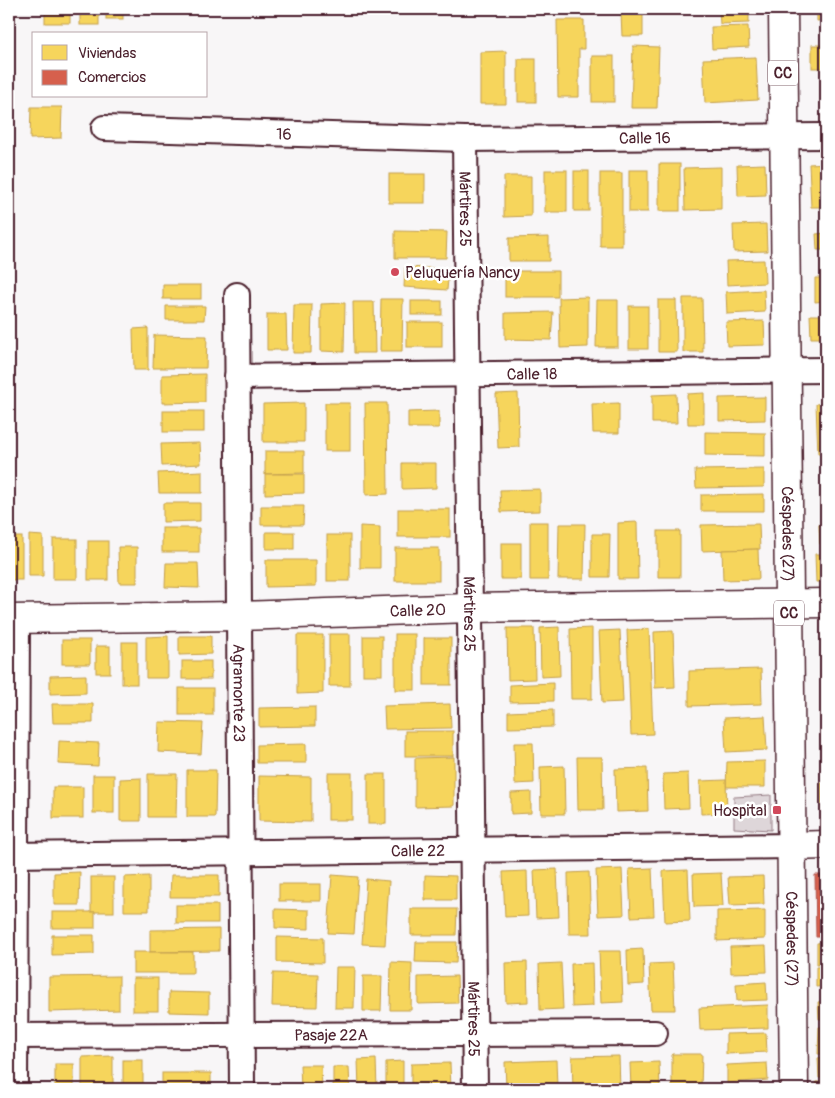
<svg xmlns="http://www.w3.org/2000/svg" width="835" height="1098" viewBox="0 0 835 1098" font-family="Pangolin,sans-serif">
  <rect width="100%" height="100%" fill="#f8f6f7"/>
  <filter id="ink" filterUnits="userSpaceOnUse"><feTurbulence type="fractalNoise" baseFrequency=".02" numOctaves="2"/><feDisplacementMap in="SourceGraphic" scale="10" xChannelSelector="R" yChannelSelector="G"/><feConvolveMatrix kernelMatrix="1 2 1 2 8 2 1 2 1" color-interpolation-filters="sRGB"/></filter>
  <g filter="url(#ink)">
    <polygon fill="#ded6d9" stroke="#947a82" points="771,795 771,830 734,828 734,797"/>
    <g fill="#f6d55c" stroke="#c29e4d">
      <rect x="45" y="9" width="25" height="14"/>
      <rect x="80" y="9" width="19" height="16"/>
      <rect x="106" y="9" width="17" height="10"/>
      <polygon points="749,9 749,23 720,24 719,10"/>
      <polygon points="817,9 826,9 826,20 817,21"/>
      <polygon points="621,13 643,13 643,36 622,36"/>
      <polygon points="557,20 584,20 584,49 579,49 579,97 558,97"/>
      <polygon points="748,26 749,47 712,49 711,27"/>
      <rect x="812" y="45" width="14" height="23"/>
      <polygon points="633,46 659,47 657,108 631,108"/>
      <polygon points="506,51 506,104 480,104 480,52"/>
      <rect x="592" y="56" width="22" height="46"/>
      <polygon points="756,57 758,100 705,103 703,59"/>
      <rect x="518" y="59" width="18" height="43"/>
      <polygon points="31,107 62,107 61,138 30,139"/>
      <polygon points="826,163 826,207 811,207 809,164"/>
      <rect x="659" y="164" width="21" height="47"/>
      <polygon points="765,164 766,195 738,196 737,165"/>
      <polygon points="721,167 721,209 685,210 684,168"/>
      <rect x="545" y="170" width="22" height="42"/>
      <rect x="629" y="170" width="19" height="42"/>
      <rect x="574" y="171" width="15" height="40"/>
      <rect x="600" y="173" width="22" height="73"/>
      <rect x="389" y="174" width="36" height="29"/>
      <polygon points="504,176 531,176 531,216 504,217"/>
      <polygon points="766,224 767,251 734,252 733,225"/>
      <polygon points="395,231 447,232 446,258 395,258"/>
      <polygon points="826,233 826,250 817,250 816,234"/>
      <polygon points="549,237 549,261 509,261 509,238"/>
      <polygon points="764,260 765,283 727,285 726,261"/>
      <polygon points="405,267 449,269 447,290 404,287"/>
      <rect x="505" y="271" width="53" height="26"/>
      <polygon points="815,278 826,278 826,301 815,302"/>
      <rect x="163" y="285" width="38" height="14"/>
      <polygon points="764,290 765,312 727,314 726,292"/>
      <polygon points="588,297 588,347 560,348 559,298"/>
      <polygon points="683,298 702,298 703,352 683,352"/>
      <polygon points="381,299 403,299 402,351 380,351"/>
      <polygon points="597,300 618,300 618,347 596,347"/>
      <polygon points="658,300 676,300 677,352 658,352"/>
      <rect x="411" y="301" width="31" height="14"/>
      <polygon points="353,302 374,302 375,353 354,353"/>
      <polygon points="345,303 344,352 321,351 321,304"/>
      <polygon points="294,305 312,305 311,353 293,353"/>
      <polygon points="166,306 205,306 204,320 166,320"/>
      <rect x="629" y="306" width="19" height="43"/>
      <polygon points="553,312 551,340 505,339 505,313"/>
      <polygon points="267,314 286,314 287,350 267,350"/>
      <polygon points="810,315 826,315 826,338 811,338"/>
      <polygon points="764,321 765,345 727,346 726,322"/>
      <rect x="407" y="322" width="35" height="25"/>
      <polygon points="148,328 148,370 134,370 133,329"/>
      <polygon points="154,335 207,336 206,368 153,368"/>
      <polygon points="205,374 205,402 162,403 162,375"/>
      <polygon points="518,393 519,447 498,448 496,394"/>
      <polygon points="704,393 704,424 688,424 687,394"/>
      <polygon points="676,394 677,423 652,423 652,395"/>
      <polygon points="765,397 765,420 719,421 719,398"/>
      <polygon points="304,403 304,442 263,442 263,404"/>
      <rect x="325" y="403" width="25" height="48"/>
      <polygon points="365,403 387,403 388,494 366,495"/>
      <polygon points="619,403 619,433 593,433 592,404"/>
      <polygon points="826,403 826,454 818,454 816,404"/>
      <rect x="163" y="411" width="41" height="21"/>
      <polygon points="439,411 439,428 408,428 408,412"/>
      <polygon points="705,432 765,433 765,456 705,455"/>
      <polygon points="200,443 201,464 162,466 161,444"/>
      <polygon points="265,451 304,451 304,473 265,474"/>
      <polygon points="402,463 436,463 436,488 402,489"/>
      <polygon points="764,469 764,487 696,488 695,470"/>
      <polygon points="202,471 202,493 159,493 158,473"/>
      <polygon points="265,474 304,474 304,493 265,494"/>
      <polygon points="823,482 826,482 826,512 824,512"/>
      <polygon points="540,489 540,511 501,512 500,490"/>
      <polygon points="764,494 764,511 701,511 701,495"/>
      <polygon points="163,503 200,503 200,521 163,522"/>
      <polygon points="261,506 304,506 303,525 261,525"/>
      <rect x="398" y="509" width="52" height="28"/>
      <rect x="530" y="522" width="18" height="58"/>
      <polygon points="637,522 638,579 618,579 618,523"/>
      <polygon points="559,524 585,524 584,579 558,579"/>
      <polygon points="759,524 760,549 702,551 701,525"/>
      <polygon points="819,525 826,525 826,544 820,544"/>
      <polygon points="360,526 380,527 380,568 360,568"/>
      <rect x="162" y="528" width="37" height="24"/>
      <rect x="658" y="531" width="22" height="46"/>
      <rect x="266" y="532" width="28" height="17"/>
      <polygon points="592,534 610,534 609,577 592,577"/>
      <polygon points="29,535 43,536 43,576 29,576"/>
      <rect x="327" y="535" width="23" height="46"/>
      <rect x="9" y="537" width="13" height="43"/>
      <rect x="53" y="539" width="24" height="40"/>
      <rect x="88" y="541" width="20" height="39"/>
      <rect x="501" y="543" width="20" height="36"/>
      <polygon points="118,547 137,547 137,583 119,583"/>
      <rect x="395" y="548" width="44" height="33"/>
      <polygon points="758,549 759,579 723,580 722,550"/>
      <polygon points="815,554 826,554 826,582 816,582"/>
      <polygon points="266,560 316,560 316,586 266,587"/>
      <polygon points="166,563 198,563 199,588 165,587"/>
      <polygon points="559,627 560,676 541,677 540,628"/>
      <polygon points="507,628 534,628 535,679 508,680"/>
      <polygon points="592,628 592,699 571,699 570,629"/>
      <polygon points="649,629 653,734 631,735 627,630"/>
      <polygon points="620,630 623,702 602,703 599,631"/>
      <polygon points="673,631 675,687 655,688 654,632"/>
      <rect x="329" y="634" width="21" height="52"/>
      <rect x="395" y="634" width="20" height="56"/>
      <polygon points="297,635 323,635 323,693 297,694"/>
      <polygon points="168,636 168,678 146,678 146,637"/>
      <polygon points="179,636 211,636 211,654 179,655"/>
      <rect x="363" y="636" width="19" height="39"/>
      <rect x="424" y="638" width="27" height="47"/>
      <polygon points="824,639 826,639 826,674 825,674"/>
      <rect x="62" y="640" width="28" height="24"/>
      <rect x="122" y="642" width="15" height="42"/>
      <rect x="96" y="646" width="14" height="27"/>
      <rect x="182" y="661" width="29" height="18"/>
      <polygon points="761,669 762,704 689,706 689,671"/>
      <polygon points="86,675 86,693 50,694 50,676"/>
      <polygon points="553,683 553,701 510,702 510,685"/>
      <rect x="179" y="688" width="34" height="27"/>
      <polygon points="52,704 93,704 93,723 53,723"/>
      <polygon points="450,704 451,728 385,729 384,706"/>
      <polygon points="315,707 315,726 259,727 259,708"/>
      <polygon points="553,710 553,727 508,728 508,712"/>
      <polygon points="765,716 767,750 726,752 724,718"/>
      <polygon points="159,722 203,723 201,754 158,752"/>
      <rect x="405" y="731" width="48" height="25"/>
      <polygon points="59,741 99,743 98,766 58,764"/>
      <polygon points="514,743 533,743 534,783 515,784"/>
      <polygon points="306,744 306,763 257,763 257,745"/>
      <polygon points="454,757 454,806 415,807 415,758"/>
      <polygon points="577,757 602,757 603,810 578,810"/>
      <polygon points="765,761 765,787 726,787 727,762"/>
      <polygon points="564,766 565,814 541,814 540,767"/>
      <polygon points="647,768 648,811 616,812 615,769"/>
      <polygon points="187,770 216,770 215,817 187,817"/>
      <rect x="328" y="773" width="24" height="47"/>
      <polygon points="688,773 689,808 664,809 663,774"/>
      <polygon points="148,774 177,774 176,817 148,817"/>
      <rect x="368" y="774" width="18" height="50"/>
      <rect x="93" y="775" width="21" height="38"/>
      <polygon points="259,776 311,777 311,822 259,821"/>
      <polygon points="141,778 141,821 120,821 120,779"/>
      <polygon points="726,780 727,813 701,814 700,781"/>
      <polygon points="821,783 826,783 826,815 822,815"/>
      <rect x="53" y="787" width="30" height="31"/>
      <polygon points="531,792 531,813 511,814 511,793"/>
      <polygon points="652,868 654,916 631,917 629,869"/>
      <polygon points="557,869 559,917 536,918 534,870"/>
      <polygon points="622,869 624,915 598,916 596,870"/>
      <polygon points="688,870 690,921 665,922 663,871"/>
      <polygon points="527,871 528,916 505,917 503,872"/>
      <polygon points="80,872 79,905 54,905 54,873"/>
      <polygon points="589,872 591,934 569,934 568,873"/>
      <polygon points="721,873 723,906 694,907 693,874"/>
      <polygon points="171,875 219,875 219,897 170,897"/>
      <polygon points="332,875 358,877 354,934 328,933"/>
      <polygon points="425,875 456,876 456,900 425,900"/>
      <polygon points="149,876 149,911 124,911 124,877"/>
      <polygon points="763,876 764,904 730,905 728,877"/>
      <rect x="91" y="877" width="23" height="35"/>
      <polygon points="366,879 389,881 385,945 362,944"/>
      <rect x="279" y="884" width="42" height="17"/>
      <rect x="176" y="905" width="42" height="18"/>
      <polygon points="275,909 309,910 309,929 275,928"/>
      <polygon points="411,909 457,909 456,935 411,935"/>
      <polygon points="765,910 765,939 717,941 717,911"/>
      <rect x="52" y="912" width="43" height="16"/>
      <polygon points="219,929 219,951 150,952 150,930"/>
      <polygon points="52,935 94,935 94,954 52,955"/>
      <polygon points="277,937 323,938 323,963 277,962"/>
      <polygon points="416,942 457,942 456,963 415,962"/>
      <polygon points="826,942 826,963 817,964 817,943"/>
      <polygon points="766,946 767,972 731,973 730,947"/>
      <polygon points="643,949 644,984 628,985 627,950"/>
      <polygon points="599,951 621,951 623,1002 601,1003"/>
      <rect x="133" y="952" width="60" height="21"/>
      <polygon points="391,962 412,963 411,1010 390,1010"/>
      <polygon points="527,962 528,1002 506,1003 505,963"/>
      <polygon points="561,963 563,1009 540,1010 539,964"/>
      <polygon points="592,963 593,1006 572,1007 571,964"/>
      <polygon points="673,963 675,1010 651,1010 649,964"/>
      <polygon points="336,967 355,967 354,1008 335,1008"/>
      <polygon points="816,967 826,967 826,986 816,987"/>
      <polygon points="273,973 318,974 317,1007 272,1006"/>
      <polygon points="119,976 119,1010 49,1012 49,977"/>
      <polygon points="363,976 382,976 381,1011 363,1011"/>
      <polygon points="457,976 458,1003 418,1004 418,977"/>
      <rect x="133" y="978" width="25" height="33"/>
      <polygon points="766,982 767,1000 737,1001 736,984"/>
      <polygon points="169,992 209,993 209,1013 169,1012"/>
      <polygon points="826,1001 826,1019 819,1019 818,1002"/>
      <polygon points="768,1005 768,1028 700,1030 699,1008"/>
      <polygon points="819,1027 826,1027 826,1054 818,1054"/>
      <polygon points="766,1033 767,1052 726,1054 726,1034"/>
      <polygon points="672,1054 702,1054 701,1089 672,1089"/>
      <polygon points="113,1056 113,1089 82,1089 82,1057"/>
      <polygon points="619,1056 620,1089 573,1089 572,1057"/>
      <polygon points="826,1057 826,1078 819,1078 818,1058"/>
      <polygon points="376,1059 377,1089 359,1089 358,1060"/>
      <rect x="123" y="1060" width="20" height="29"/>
      <polygon points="556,1060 557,1086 506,1088 505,1062"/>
      <polygon points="403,1061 403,1089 386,1089 386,1062"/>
      <polygon points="659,1062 660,1089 631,1089 630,1063"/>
      <polygon points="450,1063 451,1089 411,1089 411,1064"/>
      <polygon points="767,1063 768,1080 727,1083 727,1065"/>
      <rect x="55" y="1064" width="19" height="25"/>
      <polygon points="300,1065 321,1065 322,1089 301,1089"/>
      <polygon points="333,1067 349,1067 350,1089 333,1089"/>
      <rect x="162" y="1073" width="49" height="16"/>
      <polygon points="816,1082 826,1082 826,1089 817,1089"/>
    </g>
    <polygon fill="#d6604d" stroke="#ac4c43" points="815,875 826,875 826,937 816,937"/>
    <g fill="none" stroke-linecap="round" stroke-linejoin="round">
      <defs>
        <g id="street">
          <path id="s1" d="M 104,128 L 465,139 L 826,136"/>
          <path id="s2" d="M 465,139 L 475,1089"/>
          <path id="s3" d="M 237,295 L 242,1089"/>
          <path id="s4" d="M 237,377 L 826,370"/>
          <path id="s5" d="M 9,855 L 792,846"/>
          <path id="s6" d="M 9,1036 L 655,1033"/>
          <polyline points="15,1089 17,619"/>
        </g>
        <g id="secondary">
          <path id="s7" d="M 9,619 L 239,616 L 470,608 L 826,603"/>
          <polyline points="792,846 826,845"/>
        </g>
        <g id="primary">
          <path id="s8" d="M 783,9 L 794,1089"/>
        </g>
      </defs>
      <use href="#street" stroke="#4a1f2b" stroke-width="28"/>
      <use href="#secondary" stroke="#4a1f2b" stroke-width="31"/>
      <use href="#primary" stroke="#4a1f2b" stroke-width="31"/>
      <use href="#street" stroke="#fff" stroke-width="24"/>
      <use href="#secondary" stroke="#fff" stroke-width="28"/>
      <use href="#primary" stroke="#fff" stroke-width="28"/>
    </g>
  </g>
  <g fill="#d1495b" stroke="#fff" stroke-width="2">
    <circle cx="395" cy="272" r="5"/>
    <rect x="772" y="805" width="10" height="10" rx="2.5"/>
  </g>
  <g text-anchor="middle" stroke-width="5" stroke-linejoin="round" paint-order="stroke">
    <g fill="#fff" stroke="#80626b" stroke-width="1">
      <rect x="768" y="60.5" width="30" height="25" rx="4"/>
      <rect x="774" y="600.5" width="30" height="25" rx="4"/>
    </g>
    <g font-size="15" font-weight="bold" fill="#4a1f2b">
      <text x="783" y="78">CC</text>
      <text x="789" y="618">CC</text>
    </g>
    <g font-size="16" fill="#4a1f2b" stroke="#fff">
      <text dy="6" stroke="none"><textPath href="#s1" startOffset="180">16</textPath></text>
      <text dy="6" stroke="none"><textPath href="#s1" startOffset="541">Calle 16</textPath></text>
      <text dy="6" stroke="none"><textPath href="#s2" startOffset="70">Mártires 25</textPath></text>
      <text dy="6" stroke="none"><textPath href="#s4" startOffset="295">Calle 18</textPath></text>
      <text dy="6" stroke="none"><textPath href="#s8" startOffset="525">Céspedes (27)</textPath></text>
      <text dy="6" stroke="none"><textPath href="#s7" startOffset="409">Calle 20</textPath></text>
      <text dy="6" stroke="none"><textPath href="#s2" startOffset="475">Mártires 25</textPath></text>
      <text dy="6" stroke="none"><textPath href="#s3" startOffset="398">Agramonte 23</textPath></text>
      <text dy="6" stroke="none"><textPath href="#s5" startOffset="409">Calle 22</textPath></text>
      <text dy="6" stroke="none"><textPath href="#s8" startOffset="930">Céspedes (27)</textPath></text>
      <text dy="6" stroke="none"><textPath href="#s2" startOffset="880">Mártires 25</textPath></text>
      <text dy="6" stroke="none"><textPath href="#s6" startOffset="322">Pasaje 22A</textPath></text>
    </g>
    <g font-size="16" fill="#4a1f2b" stroke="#fff" text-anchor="start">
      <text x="405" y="278">Peluquería Nancy</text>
      <text x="767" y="816" text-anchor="end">Hospital</text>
    </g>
  </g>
  <rect width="835" height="1098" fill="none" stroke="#fff" stroke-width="30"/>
  <rect x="15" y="15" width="805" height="1068" fill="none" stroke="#4a1f2b" stroke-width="2" filter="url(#ink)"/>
  <rect x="32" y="32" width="175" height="65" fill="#ffffff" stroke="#b7a5aa"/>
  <rect x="42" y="45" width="25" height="15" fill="#f6d55c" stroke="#b7a5aa"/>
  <text x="78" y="58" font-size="15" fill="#4a1f2b">Viviendas</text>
  <rect x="42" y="70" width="25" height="15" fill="#d6604d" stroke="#b7a5aa"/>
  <text x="78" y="82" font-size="15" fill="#4a1f2b">Comercios</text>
</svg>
